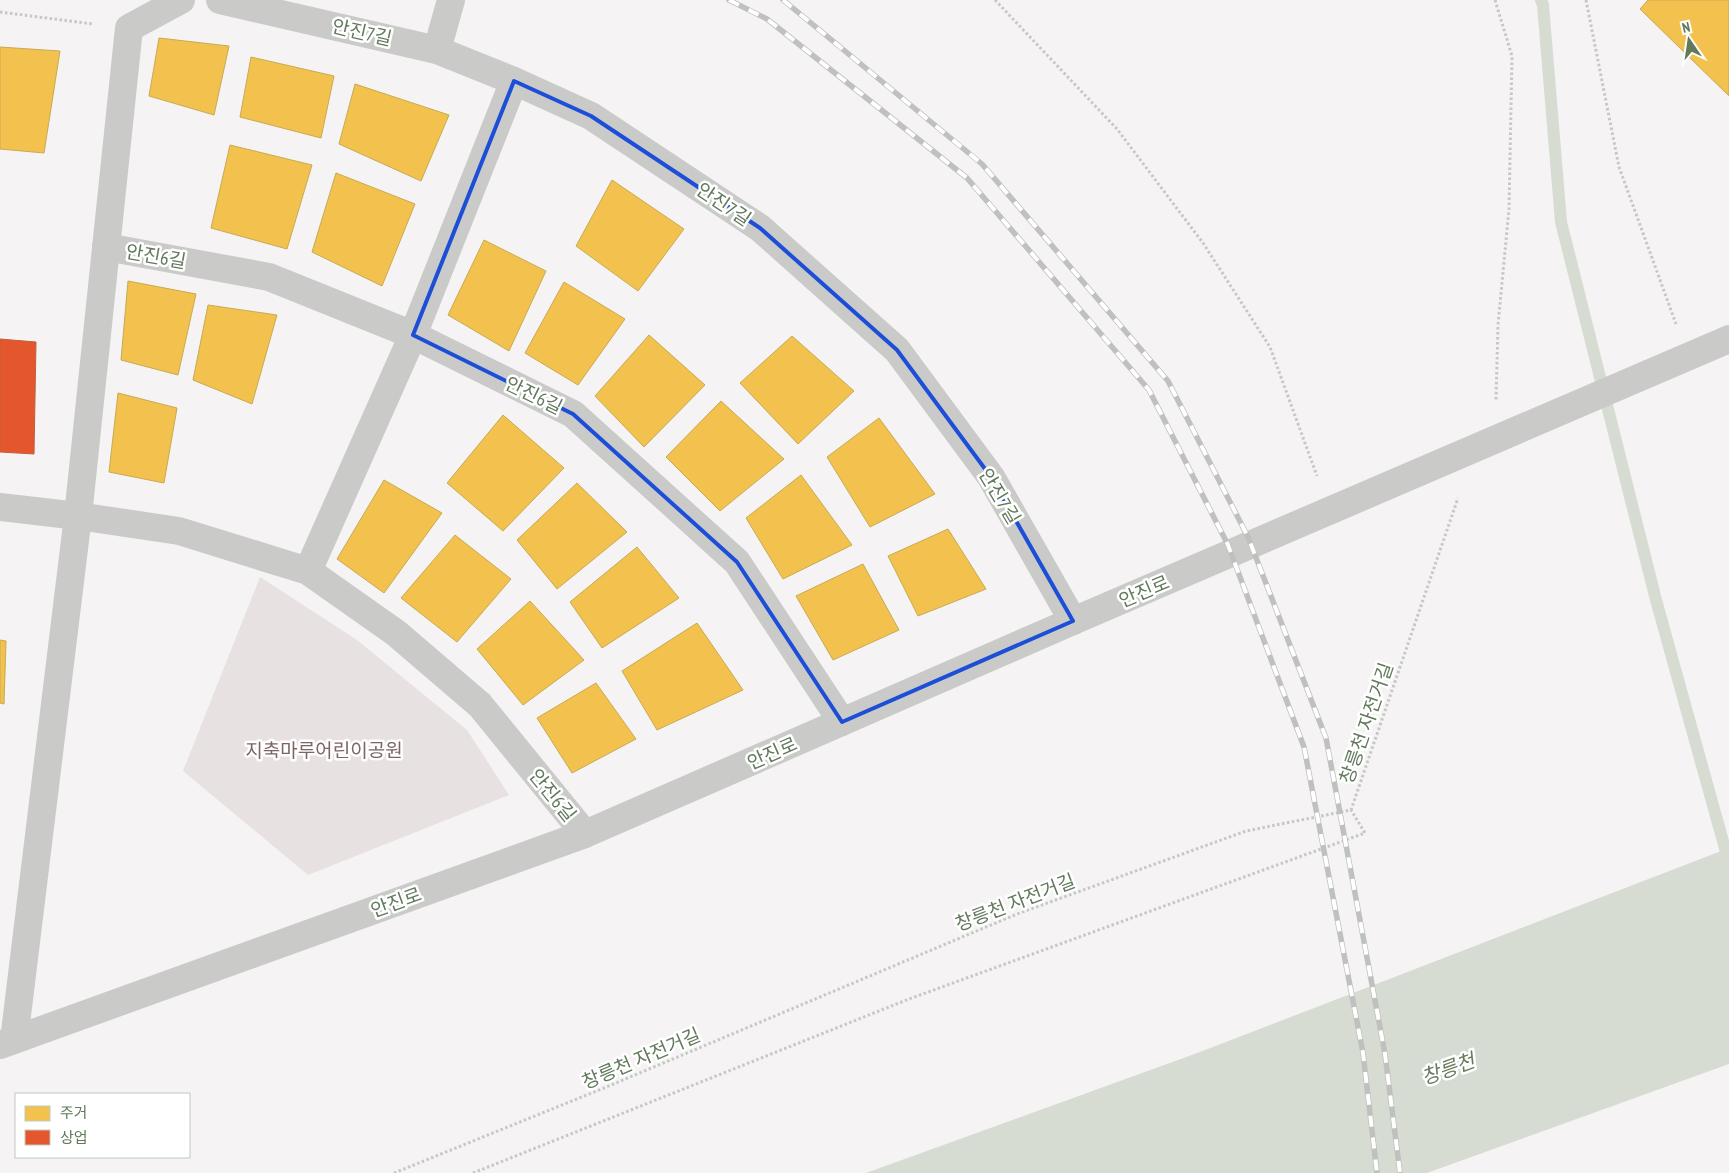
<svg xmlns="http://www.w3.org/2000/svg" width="1729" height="1173" viewBox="0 0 1729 1173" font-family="'PT Sans Narrow','Noto Sans KR',sans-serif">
  <rect width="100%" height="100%" fill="#f5f3f4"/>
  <polygon fill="#e8e1e2" points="260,577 357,640 467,730 509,795 308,875 183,771"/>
  <polygon fill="#d6dcd2" points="1729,848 1729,1064 1427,1173 866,1173 1200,1052"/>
  <g fill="#f2c14e" stroke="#c7ab52">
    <polygon points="1648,0 1729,0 1729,96 1640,9"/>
    <polygon points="159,38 229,46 214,115 149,96"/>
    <polygon points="0,47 60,51 44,153 0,149"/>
    <polygon points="251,57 334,76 321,138 240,117"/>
    <polygon points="355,84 449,115 421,181 339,144"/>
    <polygon points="230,145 312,165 287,249 211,228"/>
    <polygon points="336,173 415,204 382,286 312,252"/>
    <polygon points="612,180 684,229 638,291 576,246"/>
    <polygon points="484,240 546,271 509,351 448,315"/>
    <polygon points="128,281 196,294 178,375 121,360"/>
    <polygon points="564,282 625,319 578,385 525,353"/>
    <polygon points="208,305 277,315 252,404 193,380"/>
    <polygon points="649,335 705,385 644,447 595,396"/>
    <polygon points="792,336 854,391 798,444 740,383"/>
    <polygon points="118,393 177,408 164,483 109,472"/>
    <polygon points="721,401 784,459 720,511 666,457"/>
    <polygon points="503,415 564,468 503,531 447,483"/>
    <polygon points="879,418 935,494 870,527 827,457"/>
    <polygon points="801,475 852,545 783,579 746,518"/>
    <polygon points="384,480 442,513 384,593 337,559"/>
    <polygon points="577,483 627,532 557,589 517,540"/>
    <polygon points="948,529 986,589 918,616 888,556"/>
    <polygon points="455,535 511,579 457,642 401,598"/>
    <polygon points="637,547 679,598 602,648 570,602"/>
    <polygon points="863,564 899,630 833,660 796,596"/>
    <polygon points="530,601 584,660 523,705 477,649"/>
    <polygon points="697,623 743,690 657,730 622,671"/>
    <polygon points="0,640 6,641 4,704 0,703"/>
    <polygon points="596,683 636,739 572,773 537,718"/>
  </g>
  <polygon fill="#e4572e" stroke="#bd613c" points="0,339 36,342 34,454 0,452"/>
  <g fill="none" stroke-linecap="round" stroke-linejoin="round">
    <polyline stroke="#d6dcd2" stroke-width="12" points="1541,0 1543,5 1561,222 1656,600 1729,863"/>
    <g stroke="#c6c8c5" stroke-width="3" stroke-dasharray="2.5 2.5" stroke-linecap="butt">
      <polyline points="995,0 1117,129 1203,243 1270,347 1317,476"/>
      <polyline points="1495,0 1512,56 1509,209 1498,325 1496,400"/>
      <polyline points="1586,0 1619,167 1676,324"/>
      <polyline points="0,12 93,24"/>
      <polyline points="394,1173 604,1088 1017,914 1246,831 1351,810 1458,498"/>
      <polyline points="473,1173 909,999 1365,833 1351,810"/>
    </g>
    <g stroke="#cacbc9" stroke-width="28">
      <polyline points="220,0 437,50 514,81 591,116 760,228 897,350 991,477 1073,621"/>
      <polyline points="437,50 451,0"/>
      <polyline points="106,247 269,277 413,335 573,414 737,562 842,722"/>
      <polyline points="0,507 78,516 179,531 308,571 396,633 480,705 585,834"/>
      <polyline points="308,571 413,335 514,81"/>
      <polyline points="14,1040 78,516 129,28 181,0"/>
      <polyline points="0,1045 585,834 1073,621 1729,339"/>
    </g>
    <defs>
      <g id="rail">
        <polyline points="729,0 767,19 967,178 1149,390 1228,545 1304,747 1363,1053 1377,1173"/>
        <polyline points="783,0 982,164 1168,381 1248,537 1326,738 1385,1054 1400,1173"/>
      </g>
    </defs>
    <use href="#rail" stroke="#bfc1be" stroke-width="5.5"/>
    <use href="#rail" stroke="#fff" stroke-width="4" stroke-dasharray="11" stroke-linecap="butt"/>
  </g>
  <path fill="none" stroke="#1d4ed8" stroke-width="4" stroke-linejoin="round" d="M 514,81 L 591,116 L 760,228 L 897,350 L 991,477 L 1073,621 L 842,722 L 737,562 L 573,414 L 413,335 Z"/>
  <g text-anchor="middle" stroke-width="5" stroke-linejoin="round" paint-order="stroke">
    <g font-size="19" fill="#62795b" stroke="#fff">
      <text transform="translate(362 32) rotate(13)" y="7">안진7길</text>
      <text transform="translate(724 204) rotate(34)" y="7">안진7길</text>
      <text transform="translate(156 256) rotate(10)" y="7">안진6길</text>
      <text transform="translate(534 395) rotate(26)" y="7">안진6길</text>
      <text transform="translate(1000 496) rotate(59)" y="7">안진7길</text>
      <text transform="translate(1144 591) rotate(-23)" y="7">안진로</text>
      <text transform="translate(1366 723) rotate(-71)" y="7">창릉천 자전거길</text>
      <text transform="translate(772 753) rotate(-24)" y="7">안진로</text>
      <text transform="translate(553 795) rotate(51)" y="7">안진6길</text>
      <text transform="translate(396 902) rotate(-20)" y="7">안진로</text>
      <text transform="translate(1015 902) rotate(-21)" y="7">창릉천 자전거길</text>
      <text transform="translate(641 1058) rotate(-23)" y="7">창릉천 자전거길</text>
    </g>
    <g font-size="19" fill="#7c6562" stroke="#fff">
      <text x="324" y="757">지축마루어린이공원</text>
    </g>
    <g font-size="20" font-style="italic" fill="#677b5a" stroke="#fff">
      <text transform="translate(1448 1069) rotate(-20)" y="7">창릉천</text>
    </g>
  </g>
  <rect x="15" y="1093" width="175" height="65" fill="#ffffff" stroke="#c0c9bd"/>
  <rect x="25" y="1106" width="25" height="15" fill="#f2c14e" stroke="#c0c9bd"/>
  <text x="60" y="1118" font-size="15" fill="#62795b">주거</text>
  <rect x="25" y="1130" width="25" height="15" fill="#e4572e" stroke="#c0c9bd"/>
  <text x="60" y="1143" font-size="15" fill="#62795b">상업</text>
  <g transform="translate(1689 40) rotate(347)" stroke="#ffffff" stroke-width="4" paint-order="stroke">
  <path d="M0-4L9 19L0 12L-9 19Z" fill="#62795b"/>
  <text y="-8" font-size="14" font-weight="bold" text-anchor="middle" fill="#62795b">N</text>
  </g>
</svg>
